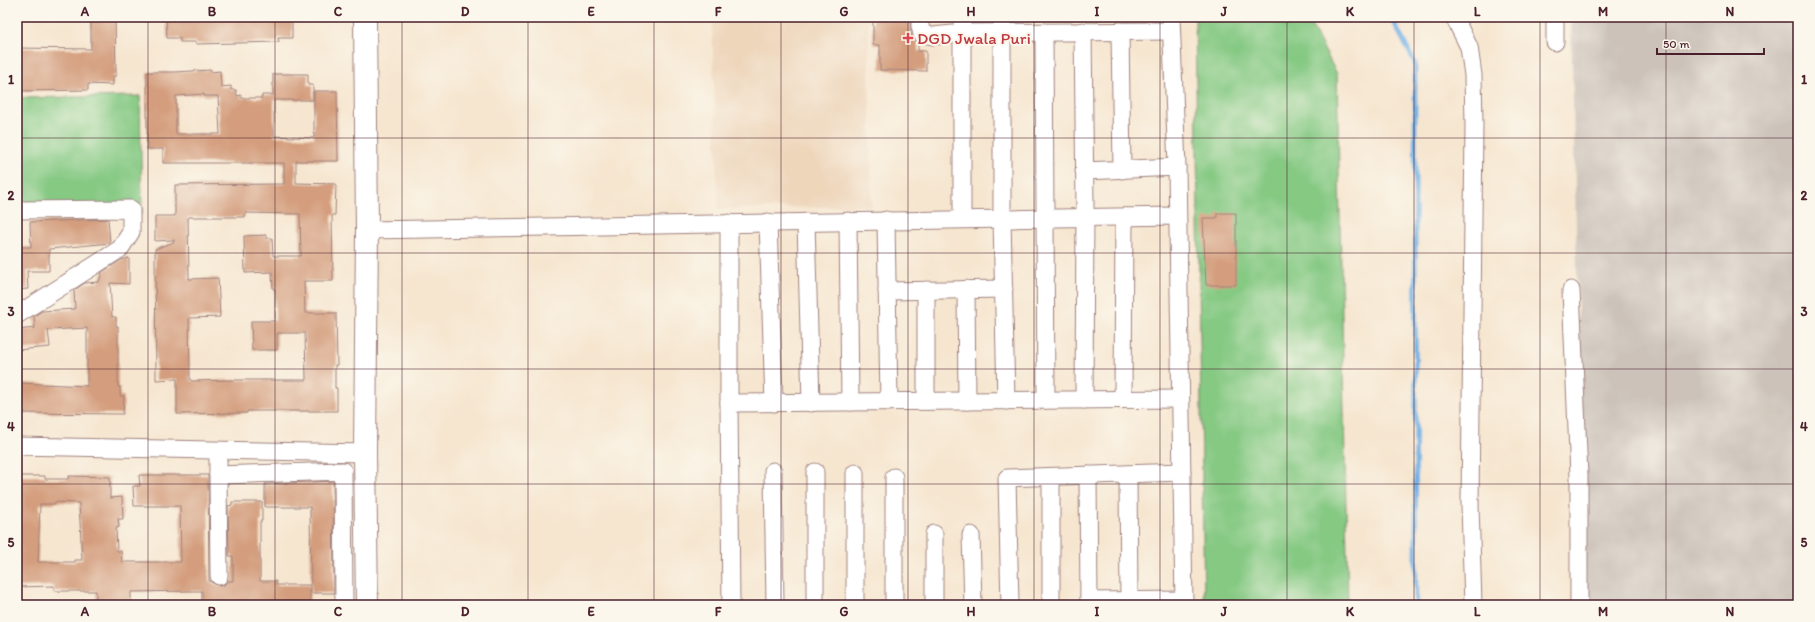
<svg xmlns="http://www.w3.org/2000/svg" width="1815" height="622" viewBox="0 0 1815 622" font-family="Itim,sans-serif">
  <rect width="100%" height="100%" fill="#fbf7ec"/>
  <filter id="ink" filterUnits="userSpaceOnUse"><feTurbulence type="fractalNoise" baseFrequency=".025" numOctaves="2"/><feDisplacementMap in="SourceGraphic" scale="8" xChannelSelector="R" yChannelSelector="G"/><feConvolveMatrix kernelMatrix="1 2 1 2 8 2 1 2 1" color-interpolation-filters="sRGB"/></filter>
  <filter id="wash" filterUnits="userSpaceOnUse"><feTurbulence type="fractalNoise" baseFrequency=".012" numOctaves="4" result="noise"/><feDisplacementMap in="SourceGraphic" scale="16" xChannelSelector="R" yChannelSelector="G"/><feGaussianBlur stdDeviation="0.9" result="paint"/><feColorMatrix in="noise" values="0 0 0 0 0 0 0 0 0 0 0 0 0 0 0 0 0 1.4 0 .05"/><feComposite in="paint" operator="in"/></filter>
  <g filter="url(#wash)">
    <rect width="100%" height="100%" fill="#f6e6d0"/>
    <polygon fill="#eed6bb" points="712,17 868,17 872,206 718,209"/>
    <polygon fill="#ccc2b9" points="1571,17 1798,17 1798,605 1585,605"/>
    <g fill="#85c983" stroke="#687457">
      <polygon points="1195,17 1307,17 1337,74 1348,605 1204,605"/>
      <polygon points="140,96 142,214 17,214 17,98"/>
    </g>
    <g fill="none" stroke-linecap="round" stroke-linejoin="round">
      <polyline stroke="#71b1e5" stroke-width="4.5" points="1391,17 1415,63 1416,605"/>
    </g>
    <g id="blocks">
      <g fill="#d49e7e" fill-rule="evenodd">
        <polygon points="91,17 115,17 116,76 113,76 113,85 88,84 88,90 17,91 17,48 91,49"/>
        <polygon points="166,17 292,17 292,38 278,38 279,42 196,44 196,42 180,42 180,38 167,38"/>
        <polygon points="873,17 910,17 910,28 912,37 918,43 918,51 926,51 926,71 880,70 880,45 873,45"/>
        <path d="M 211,70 L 211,72 L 220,71 L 221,87 L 231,86 L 231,90 L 236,90 L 237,96 L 241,95 L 241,98 L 262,98 L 262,95 L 273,95 L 273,74 L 308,74 L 308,85 L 313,85 L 313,100 L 274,100 L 274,136 L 314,138 L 314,91 L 337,91 L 338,161 L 296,161 L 296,183 L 336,184 L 335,215 L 332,215 L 333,281 L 304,281 L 305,313 L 336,313 L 337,365 L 335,365 L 335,388 L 337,388 L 337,411 L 247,411 L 247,413 L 177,414 L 177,379 L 156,380 L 155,249 L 174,242 L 174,240 L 155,241 L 155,216 L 175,216 L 175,185 L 284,184 L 284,163 L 163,163 L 163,149 L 147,149 L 147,72 L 174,72 ZM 204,94 L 204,96 L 218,96 L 220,134 L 176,134 L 176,96 ZM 245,213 L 300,214 L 301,256 L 273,256 L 272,238 L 266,238 L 266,235 L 244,236 L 245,273 L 272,272 L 273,289 L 275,289 L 275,321 L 251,321 L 252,350 L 277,350 L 277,333 L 305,333 L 306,380 L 233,380 L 192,381 L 190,380 L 189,318 L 220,317 L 218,278 L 189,279 L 188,217 L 245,217 Z"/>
        <polygon points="1217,213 1236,213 1236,285 1206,285 1203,218 1217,218"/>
        <polygon points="108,219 110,243 49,249 49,271 27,271 28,289 17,290 17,247 31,247 30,222"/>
        <polygon points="129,258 129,284 110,283 112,317 116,317 116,326 118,326 118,387 120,387 120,396 124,396 123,414 17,413 19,383 87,386 87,328 48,330 50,347 17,350 17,330 35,328 34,316 42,311 75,309 74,290 85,283 99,282 102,272 121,260"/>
        <path d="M 139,475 L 208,475 L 209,581 L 219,586 L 224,585 L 227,581 L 233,581 L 233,556 L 229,556 L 228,506 L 232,505 L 232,502 L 262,502 L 262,521 L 260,521 L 260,581 L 276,581 L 276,585 L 310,585 L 310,605 L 202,605 L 202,591 L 189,591 L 131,592 L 131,605 L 96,605 L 96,591 L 54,591 L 54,586 L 17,587 L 17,476 L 45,476 L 45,479 L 68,479 L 69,476 L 110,477 L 110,498 L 122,497 L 123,519 L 118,519 L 119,527 L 116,528 L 117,551 L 121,551 L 122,562 L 181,562 L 180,506 L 134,506 L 133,486 L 140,486 ZM 55,502 L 79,503 L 82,560 L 75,560 L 75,562 L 38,562 L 40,504 L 55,504 Z"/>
        <polygon points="333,481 334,593 311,593 310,507 265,507 265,484"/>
      </g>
    </g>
  </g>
  <g filter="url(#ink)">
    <use href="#blocks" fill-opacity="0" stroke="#a0827e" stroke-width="1"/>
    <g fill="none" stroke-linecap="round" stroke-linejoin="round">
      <defs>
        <g id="minor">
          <polyline points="920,17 920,26 922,34 933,36 963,33 1171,31"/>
          <polyline points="1002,17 1002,219 1006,401"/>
          <polyline points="1171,17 1177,167 1184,605"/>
          <polyline points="1454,17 1469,47 1473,75 1474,124 1470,505 1473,605"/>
          <polyline points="1083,31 1085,207 1084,400"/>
          <polyline points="1120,31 1122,170"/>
          <polyline points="1044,32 1046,400"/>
          <polyline points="1555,42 1555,17"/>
          <polyline points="1084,171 1177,167"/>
          <polyline points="17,210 131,209 131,232 120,249 17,315"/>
          <polyline points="962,219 962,17"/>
          <polyline points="886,220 889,402"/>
          <polyline points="848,221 850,402"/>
          <polyline points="768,222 774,403"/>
          <polyline points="806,222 811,403"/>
          <polyline points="367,230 1177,216"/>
          <polyline points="966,289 967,401"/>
          <polyline points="926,290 926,401"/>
          <polyline points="1571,290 1579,476 1579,605"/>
          <polyline points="887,291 1004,289"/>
          <polyline points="1123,399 1124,217"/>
          <polyline points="729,403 729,223"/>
          <polyline points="17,446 365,453"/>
          <polyline points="218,451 218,475 343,471 344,605"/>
          <polyline points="773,471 775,605"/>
          <polyline points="815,472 815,605"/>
          <polyline points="855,473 855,605"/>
          <polyline points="1128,474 1129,601"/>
          <polyline points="218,475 219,576"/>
          <polyline points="1088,475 1089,605"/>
          <polyline points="894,477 894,605"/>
          <polyline points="934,534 934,605"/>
          <polyline points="971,535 973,605"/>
          <polyline points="1089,601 1184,600"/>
          <polyline points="731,605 729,403 1180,399"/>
          <polyline points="1010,605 1007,478 1182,472"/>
          <polyline points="1051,605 1051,477"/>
        </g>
        <polyline id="tertiary" points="365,17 367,230 365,453 367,605"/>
      </defs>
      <use href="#minor" stroke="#a0827e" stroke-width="19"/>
      <use href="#tertiary" stroke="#a0827e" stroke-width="24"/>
      <use href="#minor" stroke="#fff" stroke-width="17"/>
      <use href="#tertiary" stroke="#fff" stroke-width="22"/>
    </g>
  </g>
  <path fill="none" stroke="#4a1f2b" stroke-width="1" stroke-opacity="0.55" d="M 148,17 L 148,605M 275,17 L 275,605M 402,17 L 402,605M 528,17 L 528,605M 654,17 L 654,605M 781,17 L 781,605M 908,17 L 908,605M 1034,17 L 1034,605M 1160,17 L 1160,605M 1287,17 L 1287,605M 1414,17 L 1414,605M 1540,17 L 1540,605M 1666,17 L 1666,605M 17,138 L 1798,138M 17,253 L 1798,253M 17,369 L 1798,369M 17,484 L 1798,484"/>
  <path fill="#e0444e" stroke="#fbf7ec" stroke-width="1.5" d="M906 32h4v4h4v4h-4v4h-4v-4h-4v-4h4z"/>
  <g text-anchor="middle" stroke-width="4" stroke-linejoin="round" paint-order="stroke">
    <g font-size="17" fill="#be3a42" stroke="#fbf7ec" text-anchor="start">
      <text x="917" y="44">DGD Jwala Puri</text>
    </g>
  </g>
  <rect width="1815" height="622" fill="none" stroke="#fbf7ec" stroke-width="44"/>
  <path d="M1657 48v6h107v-6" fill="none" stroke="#4a1f2b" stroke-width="2"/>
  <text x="1663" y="48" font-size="12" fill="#4a1f2b" stroke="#fbf7ec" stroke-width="3" paint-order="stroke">50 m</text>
  <rect x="22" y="22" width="1771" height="578" fill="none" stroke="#4a1f2b" stroke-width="1.5"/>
  <g font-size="13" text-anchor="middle" font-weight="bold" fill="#4a1f2b">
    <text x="85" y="16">A</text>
    <text x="212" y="16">B</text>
    <text x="338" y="16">C</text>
    <text x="465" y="16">D</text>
    <text x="591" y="16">E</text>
    <text x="718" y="16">F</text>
    <text x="844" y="16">G</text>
    <text x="971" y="16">H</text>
    <text x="1097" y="16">I</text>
    <text x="1224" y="16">J</text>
    <text x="1350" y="16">K</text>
    <text x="1477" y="16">L</text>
    <text x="1603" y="16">M</text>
    <text x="1730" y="16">N</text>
    <text x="11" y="84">1</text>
    <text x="1804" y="84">1</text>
    <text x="11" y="200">2</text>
    <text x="1804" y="200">2</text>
    <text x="11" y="316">3</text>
    <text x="1804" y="316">3</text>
    <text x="11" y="431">4</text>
    <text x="1804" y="431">4</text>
    <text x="11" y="547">5</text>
    <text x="1804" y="547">5</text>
    <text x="85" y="616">A</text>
    <text x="212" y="616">B</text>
    <text x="338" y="616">C</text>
    <text x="465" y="616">D</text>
    <text x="591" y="616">E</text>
    <text x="718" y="616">F</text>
    <text x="844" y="616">G</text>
    <text x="971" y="616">H</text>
    <text x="1097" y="616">I</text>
    <text x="1224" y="616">J</text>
    <text x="1350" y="616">K</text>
    <text x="1477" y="616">L</text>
    <text x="1603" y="616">M</text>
    <text x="1730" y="616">N</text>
  </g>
</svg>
